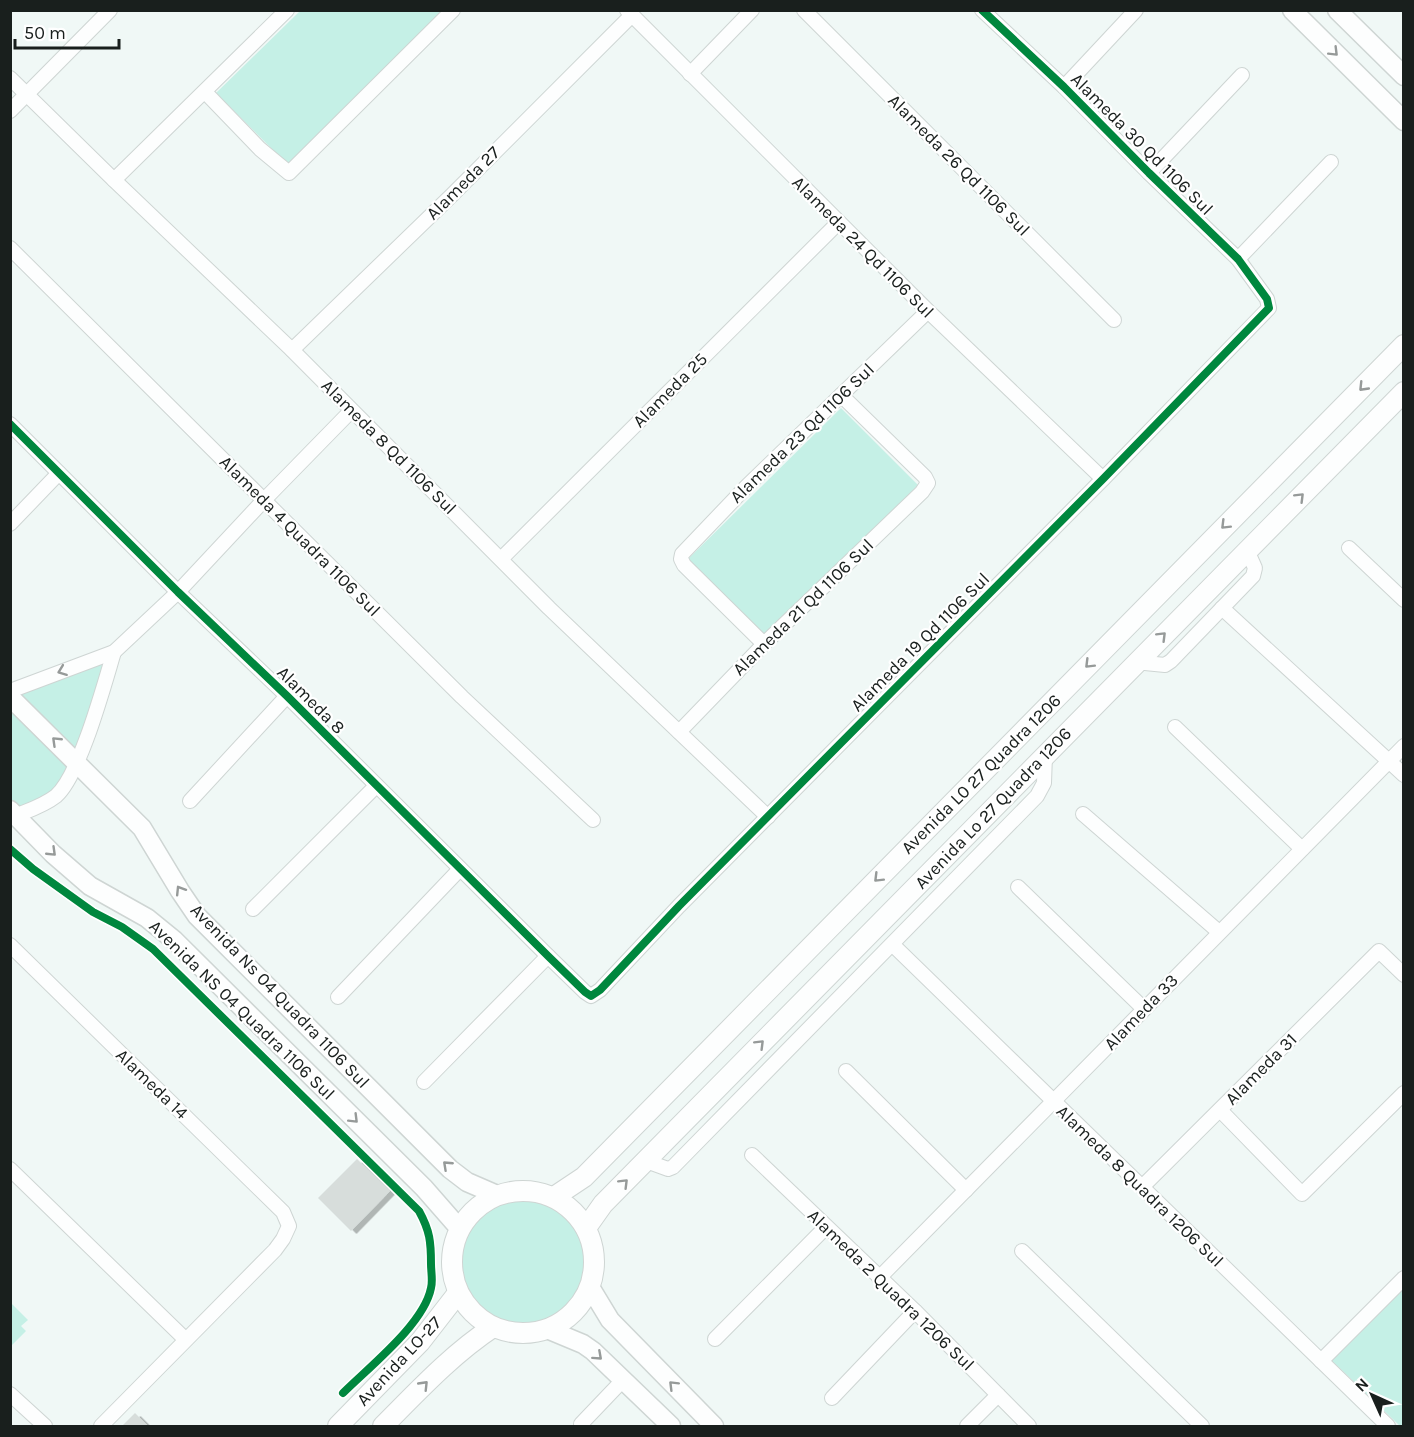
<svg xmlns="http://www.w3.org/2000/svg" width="1414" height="1437" viewBox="0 0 1414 1437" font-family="Karla,sans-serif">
  <defs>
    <filter id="shadow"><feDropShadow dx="5.5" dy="3" stdDeviation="0" flood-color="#0004"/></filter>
  </defs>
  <rect width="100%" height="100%" fill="#f0f8f6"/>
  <g fill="#c5f0e6">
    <polygon points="442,10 444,13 290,167 216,93 300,11"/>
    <polygon points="841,408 918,485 765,637 688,559"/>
    <polygon points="114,652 58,794 11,818 11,691"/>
    <polygon points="540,1192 586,1228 590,1287 573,1313 547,1329 493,1327 458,1293 459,1228 497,1195"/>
    <polygon points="1403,1279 1403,1426 1400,1426 1326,1355"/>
    <polygon points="11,1303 28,1320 21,1326 26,1331 11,1346"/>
  </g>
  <g fill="#d7dddb" filter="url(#shadow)">
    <polygon points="357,1159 390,1191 351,1231 318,1198"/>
    <polygon points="135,1413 148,1426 122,1426"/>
  </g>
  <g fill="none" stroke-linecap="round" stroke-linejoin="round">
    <defs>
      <g id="minor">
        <polyline points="627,10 928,311 1103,479"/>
        <polyline points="804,10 1114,320"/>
        <polyline points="690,74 752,10"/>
        <polyline points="10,78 114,180 292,350 549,608 768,817"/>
        <polyline points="1064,87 1136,10"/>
        <polyline points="205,92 260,149 289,173 453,10"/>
        <polyline points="10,111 110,10"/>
        <polyline points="1149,173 1242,75"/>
        <polyline points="114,180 287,10"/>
        <polyline points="10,248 462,697 593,820"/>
        <polyline points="1238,259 1331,162"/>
        <polyline points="292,350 452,195 632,15"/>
        <polyline points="10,424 178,592 287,696 548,956 585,992 591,996 600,990 679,906 1103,479 1269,308 1267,299 1238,259 1149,173 1064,87 982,10"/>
        <polyline points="10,524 59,473"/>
        <polyline points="1349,548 1404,600"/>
        <polyline points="502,558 839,222"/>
        <polyline points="1222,608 1404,775"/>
        <polyline points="764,644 684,565 681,559 682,554 746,487 928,311"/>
        <polyline points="1135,662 1165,665 1171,661 1253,576 1255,568 1247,550"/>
        <polyline points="10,691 114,652 178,592 264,500 351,411"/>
        <polyline points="1175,727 1302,849"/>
        <polyline points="679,732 764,644 922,492 928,483 925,477 841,395"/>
        <polyline points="190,801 287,696"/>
        <polyline points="1083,814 1219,932"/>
        <path d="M 10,818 C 26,811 42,807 56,796 C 80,775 104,685 114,652"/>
        <polyline points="1018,887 1144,1009"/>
        <polyline points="253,909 376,786"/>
        <polyline points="10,945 283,1212 289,1226 283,1239 275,1250 101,1426"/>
        <polyline points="893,945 1388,1426"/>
        <polyline points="338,997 460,869"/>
        <polyline points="846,1071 966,1190"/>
        <polyline points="424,1082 548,956"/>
        <polyline points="1220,1110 1302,1194 1404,1093"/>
        <polyline points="752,1155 915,1311 1029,1426"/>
        <polyline points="646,1161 668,1169 673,1167 1037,796 1044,783 1045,755"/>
        <polyline points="10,1169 185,1339"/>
        <polyline points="1143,1186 1379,951 1404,975"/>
        <polyline points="1022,1251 1202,1426"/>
        <polyline points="879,1278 1404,746"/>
        <polyline points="715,1339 826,1227"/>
        <polyline points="1321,1361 1404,1278"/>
        <polyline points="10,1394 45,1426"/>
        <polyline points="832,1398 915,1311"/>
        <polyline points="581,1424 623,1380"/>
        <polyline points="967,1426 998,1395"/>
      </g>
      <g id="tertiary">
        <polyline points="1292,10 1404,121"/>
        <polyline points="1337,10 1404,76"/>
        <polyline points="10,697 142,828 180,891 197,916 450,1169 467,1182 497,1195"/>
        <polyline points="10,810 53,854 90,886 147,918 174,940 424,1188 459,1228"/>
        <polyline points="590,1287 610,1320 714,1426"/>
        <polyline points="547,1329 583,1344 593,1351 671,1426"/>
      </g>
      <g id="secondary">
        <circle cx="523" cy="1262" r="71"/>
        <polyline points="554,1197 584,1177 1404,345"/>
        <polyline points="586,1228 603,1204 1404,392"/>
        <polyline points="338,1426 420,1342 458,1293"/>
        <path d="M 383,1426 C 418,1391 451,1355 493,1327"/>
      </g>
    </defs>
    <use href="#minor" stroke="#ced5d3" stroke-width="16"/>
    <use href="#tertiary" stroke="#ced5d3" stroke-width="21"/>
    <use href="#secondary" stroke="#ced5d3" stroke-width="22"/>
    <use href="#minor" stroke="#fdfefe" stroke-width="14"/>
    <use href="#tertiary" stroke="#fdfefe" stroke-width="18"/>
    <use href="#secondary" stroke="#fdfefe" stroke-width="20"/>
    <defs>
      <g id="cycleway">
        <polyline points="10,424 178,592 287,696 548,956 585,992 591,996 600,990 679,906 1103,479 1269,308 1267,299 1238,259 1149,173 1064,87 982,10"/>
        <path d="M 10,849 L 33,869 L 93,912 L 122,927 L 153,949 L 419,1211 C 430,1231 431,1242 431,1264 C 431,1272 433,1281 431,1288 C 424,1324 369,1367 343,1393"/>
      </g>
    </defs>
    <use href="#cycleway" stroke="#fff" stroke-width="11"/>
    <use href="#cycleway" stroke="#00873e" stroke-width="8"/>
  </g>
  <defs><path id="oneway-chevron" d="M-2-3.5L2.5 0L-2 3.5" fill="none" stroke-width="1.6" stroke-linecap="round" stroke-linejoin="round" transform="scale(1.5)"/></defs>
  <g stroke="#969a99">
    <use href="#oneway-chevron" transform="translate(1334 52) rotate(45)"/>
    <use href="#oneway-chevron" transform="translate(1363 387) rotate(134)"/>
    <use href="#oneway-chevron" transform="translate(1300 497) rotate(-45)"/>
    <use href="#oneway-chevron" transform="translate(1225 525) rotate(135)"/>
    <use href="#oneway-chevron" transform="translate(1162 636) rotate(-45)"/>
    <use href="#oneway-chevron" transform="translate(1089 664) rotate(135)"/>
    <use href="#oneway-chevron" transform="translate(62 671) rotate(159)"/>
    <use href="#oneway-chevron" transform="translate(56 741) rotate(-136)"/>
    <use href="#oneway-chevron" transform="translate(52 852) rotate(44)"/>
    <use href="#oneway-chevron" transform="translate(878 878) rotate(135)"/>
    <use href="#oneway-chevron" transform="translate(180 890) rotate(-122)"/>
    <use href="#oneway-chevron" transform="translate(760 1044) rotate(-45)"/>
    <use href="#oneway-chevron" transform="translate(354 1119) rotate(45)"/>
    <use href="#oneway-chevron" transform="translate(447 1165) rotate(-137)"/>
    <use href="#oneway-chevron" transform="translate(624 1183) rotate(-45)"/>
    <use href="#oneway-chevron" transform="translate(598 1356) rotate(42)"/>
    <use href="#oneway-chevron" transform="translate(424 1385) rotate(-46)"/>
    <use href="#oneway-chevron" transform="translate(673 1385) rotate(-135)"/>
  </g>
  <g text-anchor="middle" stroke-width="4.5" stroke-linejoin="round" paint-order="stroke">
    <g font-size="18" fill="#191f1d" stroke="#fff">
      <text transform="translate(1142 144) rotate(45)" y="6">Alameda 30 Qd 1106 Sul</text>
      <text transform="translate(959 165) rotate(45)" y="6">Alameda 26 Qd 1106 Sul</text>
      <text transform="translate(463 183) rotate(-45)" y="6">Alameda 27</text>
      <text transform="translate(863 247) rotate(45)" y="6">Alameda 24 Qd 1106 Sul</text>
      <text transform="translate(670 390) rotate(-45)" y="6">Alameda 25</text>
      <text transform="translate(802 433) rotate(-44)" y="6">Alameda 23 Qd 1106 Sul</text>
      <text transform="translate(389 447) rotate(45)" y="6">Alameda 8 Qd 1106 Sul</text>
      <text transform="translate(300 536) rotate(45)" y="6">Alameda 4 Quadra 1106 Sul</text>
      <text transform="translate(803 607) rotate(-44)" y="6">Alameda 21 Qd 1106 Sul</text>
      <text transform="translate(920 642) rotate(-45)" y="6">Alameda 19 Qd 1106 Sul</text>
      <text transform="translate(311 700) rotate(45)" y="6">Alameda 8</text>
      <text transform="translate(981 774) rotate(-45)" y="6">Avenida L0 27 Quadra 1206</text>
      <text transform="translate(993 808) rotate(-46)" y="6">Avenida Lo 27 Quadra 1206</text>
      <text transform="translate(280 996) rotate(46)" y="6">Avenida Ns 04 Quadra 1106 Sul</text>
      <text transform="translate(242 1010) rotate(44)" y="6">Avenida NS 04 Quadra 1106 Sul</text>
      <text transform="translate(1141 1012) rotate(-46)" y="6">Alameda 33</text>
      <text transform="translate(1261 1069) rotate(-45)" y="6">Alameda 31</text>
      <text transform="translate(152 1084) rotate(44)" y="6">Alameda 14</text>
      <text transform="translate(1140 1186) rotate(44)" y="6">Alameda 8 Quadra 1206 Sul</text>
      <text transform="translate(891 1290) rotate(44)" y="6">Alameda 2 Quadra 1206 Sul</text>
      <text transform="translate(399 1361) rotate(-47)" y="6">Avenida LO-27</text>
    </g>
  </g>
  <rect width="1414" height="1437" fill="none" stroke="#191f1d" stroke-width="24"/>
  <g transform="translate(1372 1395) rotate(315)" stroke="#ffffff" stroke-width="4.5" paint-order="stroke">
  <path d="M0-4.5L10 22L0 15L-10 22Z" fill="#191f1d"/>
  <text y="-9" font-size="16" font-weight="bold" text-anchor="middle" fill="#191f1d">N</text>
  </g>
  <path d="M15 39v9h104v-9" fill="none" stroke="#191f1d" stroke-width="3"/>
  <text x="24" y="39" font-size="18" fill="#191f1d" stroke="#ffffff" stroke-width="4.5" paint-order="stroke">50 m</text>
</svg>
